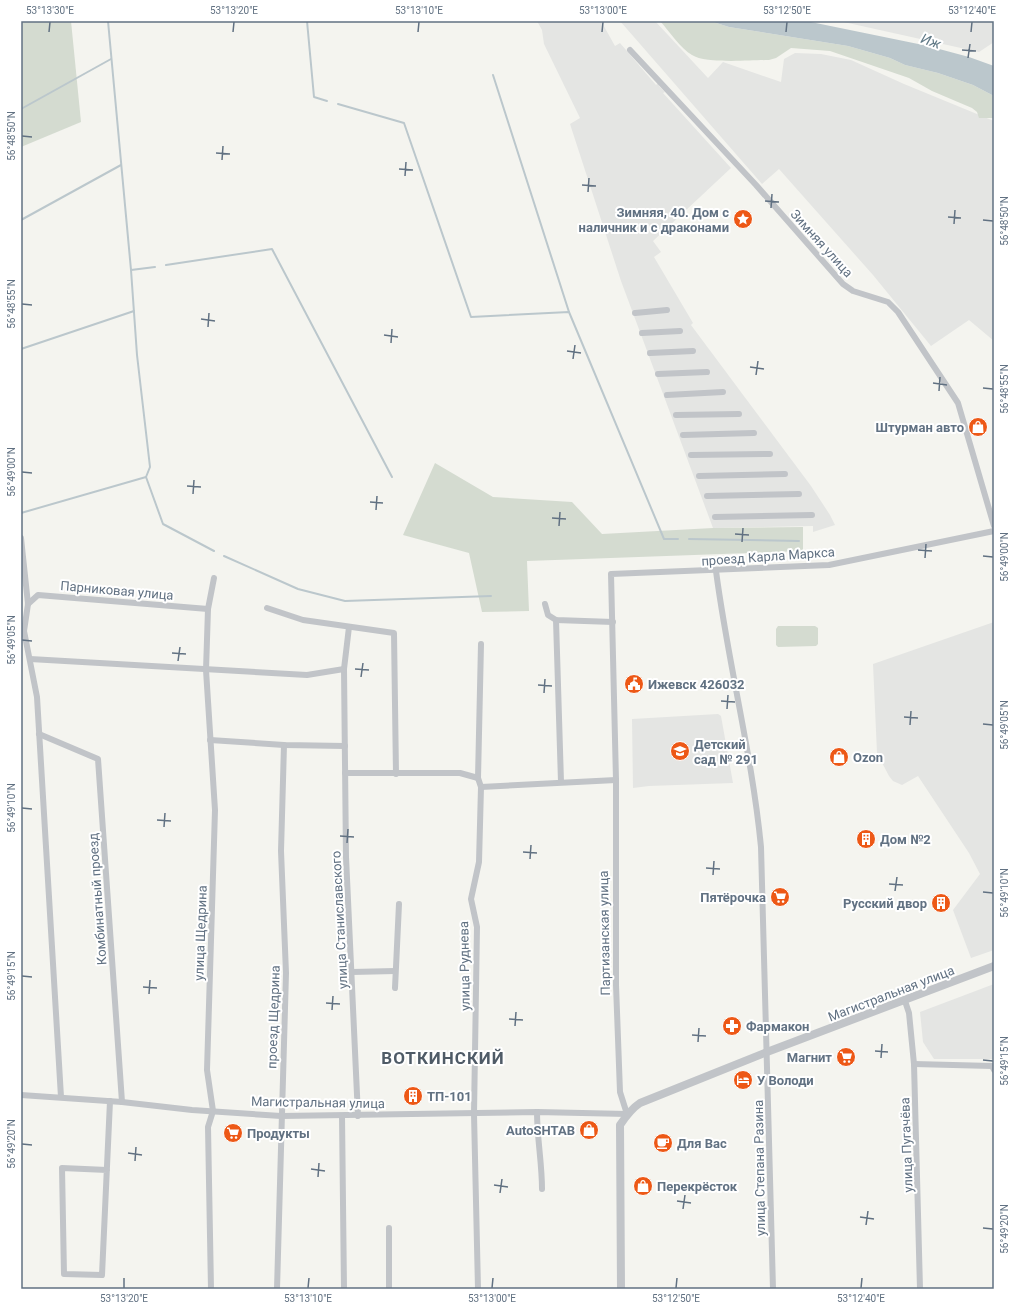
<svg xmlns="http://www.w3.org/2000/svg" width="1015" height="1310" viewBox="0 0 1015 1310" font-family="Roboto,sans-serif">
  <rect width="100%" height="100%" fill="#f4f4ef"/>
  <g fill="#e4e5e3">
    <polygon points="537,21 601,21 615,46 620,43 656,85 659,82 659,86 665,92 663,93 731,168 653,241 661,252 654,257 693,323 691,325 811,486 830,515 835,525 813,532 813,526 713,528 621,281 570,124 580,118 544,44 542,30"/>
    <polygon points="620,21 655,21 708,78 723,62 781,82 784,59 795,53 821,54 851,60 904,84 994,121 994,341 969,320 931,346 873,275 779,169 762,184"/>
    <polygon points="839,21 994,21 994,42 979,52"/>
    <polygon points="994,622 994,950 971,958 953,910 980,874 969,853 918,776 902,785 893,781 889,776 877,753 873,664"/>
    <polygon points="718,714 721,716 733,783 649,786 633,788 632,719"/>
    <polygon points="994,984 994,1059 934,1059 923,1042 920,1012"/>
  </g>
  <g fill="#d4dbd0">
    <polygon points="21,21 71,21 81,122 21,147"/>
    <path d="M 660,21 L 710,21 L 729,27 L 848,46 L 890,58 L 905,65 L 938,73 L 973,85 L 994,96 L 994,118 L 979,118 L 977,112 L 972,108 L 932,91 L 909,78 L 830,51 L 791,48 L 776,58 L 769,60 C 751,60 705,64 692,55 C 681,49 669,31 660,21 Z"/>
    <polygon points="435,463 493,497 572,502 602,534 713,528 803,527 803,551 527,561 529,611 482,612 469,553 403,535"/>
    <polygon points="778,626 815,626 818,628 818,644 816,646 778,647 776,645 776,629"/>
  </g>
  <polygon fill="#bbc7cc" points="710,21 806,21 928,46 969,57 994,66 994,96 973,85 938,73 905,65 890,58 848,46 729,27"/>
  <g fill="none" stroke-linecap="round" stroke-linejoin="round">
    <g stroke="#bbc7cc" stroke-width="2">
      <polyline points="108,21 131,270 155,267"/>
      <polyline points="307,21 314,97 327,101"/>
      <polyline points="493,75 569,312"/>
      <polyline points="338,104 404,123 471,317 569,312 664,539 678,539"/>
      <polyline points="21,109 111,59"/>
      <polyline points="21,220 121,165"/>
      <polyline points="166,265 272,249 392,477"/>
      <polyline points="131,270 137,355 150,467 146,477 163,524 214,551"/>
      <polyline points="21,349 134,311"/>
      <polyline points="21,513 146,477"/>
      <polyline points="689,539 799,541"/>
      <polyline points="224,556 298,589 345,601 491,596"/>
    </g>
    <g stroke="#c1c4c8" stroke-width="6">
      <polyline points="630,50 756,185 843,284 853,291 888,302 898,312 958,403 994,526"/>
      <polyline points="635,313 667,310"/>
      <polyline points="642,333 680,331"/>
      <polyline points="650,353 693,351"/>
      <polyline points="658,374 707,372"/>
      <polyline points="667,395 723,392"/>
      <polyline points="676,415 739,414"/>
      <polyline points="683,435 754,433"/>
      <polyline points="691,455 770,454"/>
      <polyline points="699,476 785,474"/>
      <polyline points="707,496 799,494"/>
      <polyline points="715,517 812,515"/>
      <polyline points="21,538 28,604 24,631 37,697 61,1097"/>
      <path d="M 716,571 C 728,663 752,754 761,847 L 773,1289"/>
      <polyline points="28,604 38,595 208,609"/>
      <polyline points="545,604 548,615 556,620 613,622"/>
      <polyline points="267,608 303,620 394,633 396,774"/>
      <polyline points="556,620 561,782"/>
      <polyline points="349,627 344,669 346,857 358,1116"/>
      <polyline points="30,659 307,675 344,669"/>
      <polyline points="39,734 98,759 122,1102"/>
      <polyline points="210,740 284,745 345,746"/>
      <polyline points="345,773 460,773 478,778"/>
      <polyline points="481,787 616,780"/>
      <polyline points="352,972 395,971"/>
      <polyline points="395,988 399,904"/>
      <polyline points="905,1001 909,1013 914,1064 920,1289"/>
      <polyline points="914,1064 992,1066 994,1070"/>
      <polyline points="21,1095 122,1102 192,1110 281,1116 537,1112 627,1114 620,1092 616,985 616,780 611,574 829,565 994,531"/>
      <path d="M 537,1112 C 537,1138 542,1163 542,1189"/>
      <polyline points="342,1116 344,1289"/>
      <polyline points="107,1170 62,1168 64,1274 102,1275 110,1101"/>
      <polyline points="211,1289 208,1127 213,1111 207,1070 215,810 206,670 208,609 214,578"/>
      <polyline points="277,1289 286,973 281,851 284,745"/>
      <polyline points="389,1289 389,1228"/>
      <polyline points="478,1289 474,1114 477,927 471,899 479,862 481,787 478,778 481,644"/>
    </g>
    <path stroke="#c1c4c8" stroke-width="8" d="M 621,1289 L 620,1125 C 626,1116 631,1109 640,1103 L 767,1052 L 994,966"/>
  </g>
  <path fill="none" stroke="#617182" stroke-width="1.5" d="M 49,32 L 50,22M 233,32 L 234,22M 418,32 L 419,22M 602,32 L 603,22M 786,32 L 787,22M 971,32 L 972,22M 962,50 L 976,51M 968,58 L 970,44M 22,136 L 32,137M 216,153 L 230,154M 222,160 L 223,146M 399,169 L 413,170M 405,176 L 406,162M 582,185 L 596,186M 588,192 L 589,178M 765,201 L 779,202M 771,208 L 772,194M 948,217 L 961,218M 983,220 L 993,221M 954,224 L 955,210M 22,304 L 32,305M 201,319 L 215,321M 208,327 L 209,313M 384,335 L 398,337M 391,343 L 392,329M 567,351 L 581,353M 573,359 L 575,345M 750,367 L 764,369M 756,375 L 758,361M 933,383 L 947,385M 983,388 L 993,389M 939,391 L 940,377M 22,472 L 32,473M 187,486 L 201,487M 193,494 L 194,480M 370,502 L 383,503M 376,510 L 377,496M 552,518 L 566,519M 559,526 L 560,512M 735,534 L 749,535M 742,542 L 743,528M 918,550 L 932,551M 983,556 L 993,557M 925,558 L 926,544M 22,640 L 32,641M 172,653 L 186,654M 178,661 L 180,647M 355,669 L 369,670M 361,677 L 363,663M 538,685 L 552,686M 544,693 L 545,679M 721,701 L 735,702M 727,709 L 728,695M 904,717 L 918,718M 983,724 L 993,725M 910,725 L 911,711M 22,808 L 32,809M 157,820 L 171,821M 164,827 L 165,813M 340,836 L 354,837M 347,843 L 348,829M 523,852 L 537,853M 530,859 L 531,845M 706,868 L 720,869M 713,875 L 714,861M 889,884 L 903,885M 895,891 L 897,877M 983,892 L 993,893M 22,976 L 32,977M 143,987 L 157,988M 149,994 L 150,980M 326,1003 L 340,1004M 332,1010 L 333,996M 509,1019 L 523,1020M 515,1026 L 516,1012M 692,1035 L 706,1036M 698,1042 L 699,1028M 875,1051 L 888,1052M 881,1058 L 882,1044M 983,1060 L 993,1061M 22,1144 L 32,1145M 128,1153 L 142,1155M 135,1161 L 136,1147M 311,1169 L 325,1171M 318,1177 L 319,1163M 494,1185 L 508,1187M 500,1193 L 502,1179M 677,1201 L 691,1203M 683,1209 L 685,1195M 860,1217 L 874,1219M 866,1225 L 868,1211M 983,1228 L 993,1229M 124,1288 L 124,1278M 308,1288 L 309,1278M 492,1288 L 493,1278M 676,1288 L 677,1278M 861,1288 L 862,1278"/>
  <defs>
    <symbol id="sight-disc" viewBox="-11 -11 22 22"><circle r="9.5" fill="#ed5816" stroke="#fff"/><path d="M0-6L1.8-2.2L6-1.7L2.9 1.2L3.7 5.4L0 3.3L-3.7 5.4L-2.9 1.2L-6-1.7L-1.8-2.2Z" fill="#fff"/></symbol>
    <symbol id="shop-disc" viewBox="-11 -11 22 22"><circle r="9.5" fill="#ed5816" stroke="#fff"/><path d="M-5-2.5h2.3a2.7 3.5 0 0 1 5.4 0H5L5.5 6h-11ZM-1.5-2.5h3a1.5 2.3 0 0 0-3 0Z" fill="#fff"/></symbol>
    <symbol id="civic-disc" viewBox="-11 -11 22 22"><circle r="9.5" fill="#ed5816" stroke="#fff"/><path d="M-.6-6.5H3V-4.5H.6V-3L4-1V1h2V6H-6V1h2V-1L-.6-3ZM-1.2 2.5V6h2.4V2.5Z" fill="#fff"/></symbol>
    <symbol id="school-disc" viewBox="-11 -11 22 22"><circle r="9.5" fill="#ed5816" stroke="#fff"/><path d="M0-5L7-2L0 1L-7-2ZM-4 1L0 2.5L4 1V4Q0 6-4 4Z" fill="#fff"/></symbol>
    <symbol id="building-disc" viewBox="-11 -11 22 22"><circle r="9.5" fill="#ed5816" stroke="#fff"/><path d="M-4-6H4V6H1V3H-1V6H-4ZM-2.5-4.3h1.7v1.8h-1.7ZM.8-4.3h1.7v1.8H.8ZM-2.5-1h1.7V.8h-1.7ZM.8-1h1.7V.8H.8Z" fill="#fff"/></symbol>
    <symbol id="supermarket-disc" viewBox="-11 -11 22 22"><circle r="9.5" fill="#ed5816" stroke="#fff"/><path d="M-6-5.5h2.5l.6 2H6L4.5 2H-2.5L-4.4-4H-6ZM-1.5 3.2a1.3 1.3 0 1 0 .1 0ZM3 3.2a1.3 1.3 0 1 0 .1 0Z" fill="#fff"/></symbol>
    <symbol id="pharmacy-disc" viewBox="-11 -11 22 22"><circle r="9.5" fill="#ed5816" stroke="#fff"/><path d="M-2-6h4v4h4v4h-4v4h-4v-4h-4v-4h4Z" fill="#fff"/></symbol>
    <symbol id="hotel-disc" viewBox="-11 -11 22 22"><circle r="9.5" fill="#ed5816" stroke="#fff"/><path d="M-6-4.5h1.5V1H6V5H4.5V3h-9V5H-6ZM-4 0a1.8 1.8 0 1 1 3.6 0ZM.5 0V-2.5h3Q6-2.5 6 0Z" fill="#fff"/></symbol>
    <symbol id="cafe-disc" viewBox="-11 -11 22 22"><circle r="9.5" fill="#ed5816" stroke="#fff"/><path d="M-5.5-4.5H6V0H3Q3 3.5 0 3.5H-2.5Q-5.5 3.5-5.5 0ZM3-3.2v2h1.7v-2ZM-6 4.5H4V6H-6Z" fill="#fff"/></symbol>
  </defs>
  <g fill-rule="evenodd">
    <use href="#sight-disc" x="732" y="208" width="22" height="22"/>
    <use href="#shop-disc" x="967" y="416" width="22" height="22"/>
    <use href="#civic-disc" x="623" y="673" width="22" height="22"/>
    <use href="#school-disc" x="669" y="740" width="22" height="22"/>
    <use href="#shop-disc" x="828" y="746" width="22" height="22"/>
    <use href="#building-disc" x="855" y="828" width="22" height="22"/>
    <use href="#supermarket-disc" x="769" y="886" width="22" height="22"/>
    <use href="#building-disc" x="930" y="892" width="22" height="22"/>
    <use href="#pharmacy-disc" x="721" y="1015" width="22" height="22"/>
    <use href="#supermarket-disc" x="835" y="1046" width="22" height="22"/>
    <use href="#hotel-disc" x="732" y="1069" width="22" height="22"/>
    <use href="#building-disc" x="402" y="1085" width="22" height="22"/>
    <use href="#shop-disc" x="578" y="1119" width="22" height="22"/>
    <use href="#supermarket-disc" x="222" y="1122" width="22" height="22"/>
    <use href="#cafe-disc" x="652" y="1132" width="22" height="22"/>
    <use href="#shop-disc" x="632" y="1175" width="22" height="22"/>
  </g>
  <g text-anchor="middle" stroke-width="4" stroke-linejoin="round" paint-order="stroke">
    <g font-size="13" font-weight="bold" fill="#617182" stroke="#fff" text-anchor="start">
      <text x="729" y="217" text-anchor="end">Зимняя, 40. Дом с<tspan x="729" dy="15">наличник и с драконами</tspan></text>
      <text x="964" y="432" text-anchor="end">Штурман авто</text>
      <text x="648" y="689">Ижевск 426032</text>
      <text x="694" y="749">Детский<tspan x="694" dy="15">сад № 291</tspan></text>
      <text x="853" y="762">Ozon</text>
      <text x="880" y="844">Дом №2</text>
      <text x="766" y="902" text-anchor="end">Пятёрочка</text>
      <text x="927" y="908" text-anchor="end">Русский двор</text>
      <text x="746" y="1031">Фармакон</text>
      <text x="832" y="1062" text-anchor="end">Магнит</text>
      <text x="757" y="1085">У Володи</text>
      <text x="427" y="1101">ТП-101</text>
      <text x="575" y="1135" text-anchor="end">AutoSHTAB</text>
      <text x="247" y="1138">Продукты</text>
      <text x="677" y="1148">Для Вас</text>
      <text x="657" y="1191">Перекрёсток</text>
    </g>
    <g font-size="13" fill="#617182" stroke="#fff">
      <text transform="translate(822 243) rotate(48)" y="5">Зимняя улица</text>
      <text transform="translate(768 556) rotate(-4)" y="5">проезд Карла Маркса</text>
      <text transform="translate(117 590) rotate(5)" y="5">Парниковая улица</text>
      <text transform="translate(97 899) rotate(-94)" y="5">Комбинатный проезд</text>
      <text transform="translate(339 920) rotate(-93)" y="5">улица Станиславского</text>
      <text transform="translate(200 933) rotate(-88)" y="5">улица Щедрина</text>
      <text transform="translate(604 933) rotate(-91)" y="5">Партизанская улица</text>
      <text transform="translate(464 966) rotate(-91)" y="5">улица Руднева</text>
      <text transform="translate(891 993) rotate(-21)" y="5">Магистральная улица</text>
      <text transform="translate(273 1017) rotate(-88)" y="5">проезд Щедрина</text>
      <text transform="translate(318 1102) rotate(1)" y="5">Магистральная улица</text>
      <text transform="translate(906 1145) rotate(-92)" y="5">улица Пугачёва</text>
      <text transform="translate(759 1168) rotate(-91)" y="5">улица Степана Разина</text>
    </g>
    <g font-size="14" font-style="italic" fill="#617a87" stroke="#fff">
      <text transform="translate(931 41) rotate(20)" y="5">Иж</text>
    </g>
    <g font-size="17" font-weight="bold" letter-spacing="1" fill="#4f5b67" stroke="#fff">
      <text x="443" y="1064">ВОТКИНСКИЙ</text>
    </g>
  </g>
  <rect width="1015" height="1310" fill="none" stroke="#ffffff" stroke-width="44"/>
  <rect x="22" y="22" width="971" height="1266" fill="none" stroke="#617182" stroke-width="1.5"/>
  <g font-size="10" text-anchor="middle" fill="#617182">
    <text x="50" y="14">53°13'30"E</text>
    <text x="234" y="14">53°13'20"E</text>
    <text x="419" y="14">53°13'10"E</text>
    <text x="603" y="14">53°13'00"E</text>
    <text x="787" y="14">53°12'50"E</text>
    <text x="972" y="14">53°12'40"E</text>
    <text transform="translate(11 136) rotate(-90)" y="4">56°48'50"N</text>
    <text transform="translate(1004 221) rotate(-90)" y="4">56°48'50"N</text>
    <text transform="translate(11 304) rotate(-90)" y="4">56°48'55"N</text>
    <text transform="translate(1004 389) rotate(-90)" y="4">56°48'55"N</text>
    <text transform="translate(11 472) rotate(-90)" y="4">56°49'00"N</text>
    <text transform="translate(1004 557) rotate(-90)" y="4">56°49'00"N</text>
    <text transform="translate(11 640) rotate(-90)" y="4">56°49'05"N</text>
    <text transform="translate(1004 725) rotate(-90)" y="4">56°49'05"N</text>
    <text transform="translate(11 808) rotate(-90)" y="4">56°49'10"N</text>
    <text transform="translate(1004 893) rotate(-90)" y="4">56°49'10"N</text>
    <text transform="translate(11 976) rotate(-90)" y="4">56°49'15"N</text>
    <text transform="translate(1004 1061) rotate(-90)" y="4">56°49'15"N</text>
    <text transform="translate(11 1144) rotate(-90)" y="4">56°49'20"N</text>
    <text transform="translate(1004 1229) rotate(-90)" y="4">56°49'20"N</text>
    <text x="124" y="1302">53°13'20"E</text>
    <text x="308" y="1302">53°13'10"E</text>
    <text x="492" y="1302">53°13'00"E</text>
    <text x="676" y="1302">53°12'50"E</text>
    <text x="861" y="1302">53°12'40"E</text>
  </g>
</svg>
